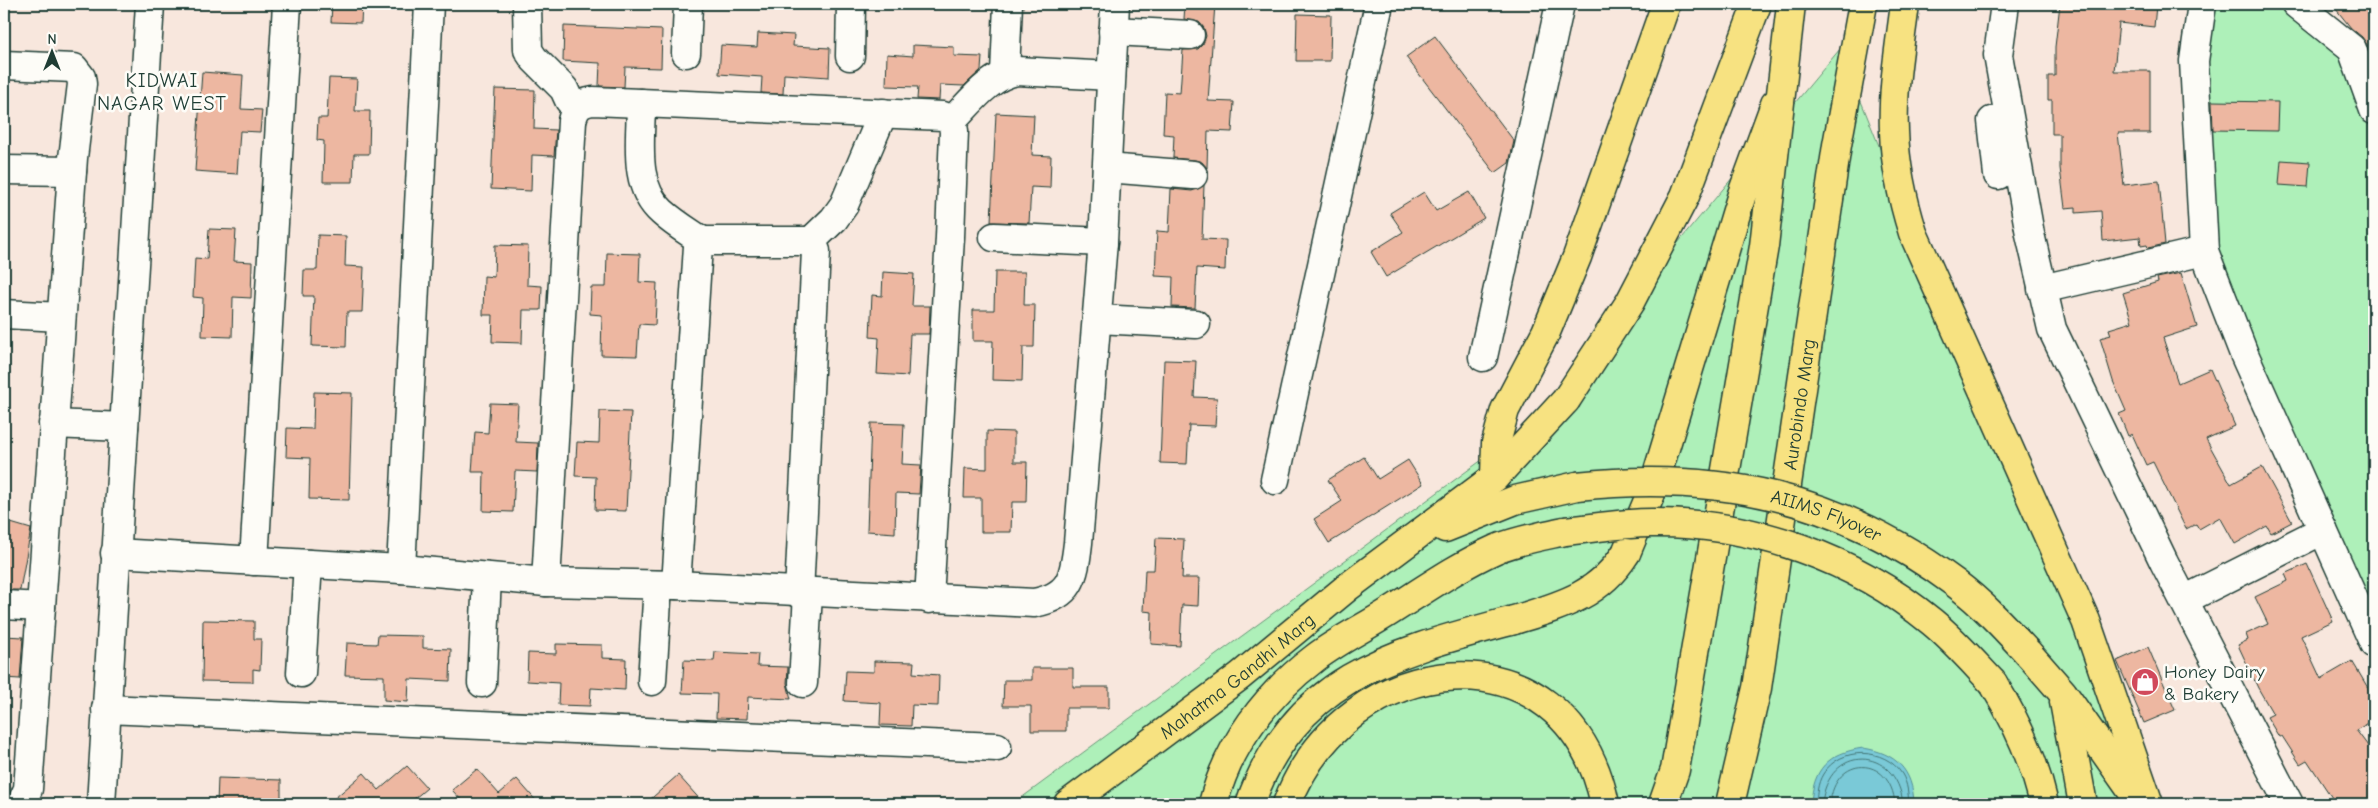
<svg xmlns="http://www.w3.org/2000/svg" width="2378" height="808" viewBox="0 0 2378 808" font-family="'Comic Neue',sans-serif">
  <rect width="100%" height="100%" fill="#f8e7dd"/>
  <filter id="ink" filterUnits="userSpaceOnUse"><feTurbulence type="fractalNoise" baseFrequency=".02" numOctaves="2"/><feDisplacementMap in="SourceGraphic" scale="10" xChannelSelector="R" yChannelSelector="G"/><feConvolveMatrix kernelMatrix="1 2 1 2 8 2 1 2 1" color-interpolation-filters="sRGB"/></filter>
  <g filter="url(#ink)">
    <g fill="#aef0b9" stroke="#669676">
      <polygon points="2208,4 2282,4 2345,56 2374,140 2374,623 2212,251 2200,61"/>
      <polygon points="1840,49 2144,804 1013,804 1520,432"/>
    </g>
    <path fill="#7ac9d7" stroke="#569196" d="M 1863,748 C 1896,753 1913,770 1914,804 L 1811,804 C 1813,769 1828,753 1863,748 Z"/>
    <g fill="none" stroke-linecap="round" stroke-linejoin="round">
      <g stroke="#437575" stroke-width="1">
        <path d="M 1816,804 C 1817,794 1817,784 1823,774 C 1840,746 1885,747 1902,774 C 1908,784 1908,794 1909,804"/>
        <path d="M 1822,804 C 1827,744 1897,744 1903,804"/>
        <path d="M 1830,804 C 1834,754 1891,754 1895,804"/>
      </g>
    </g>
    <g fill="#edb7a1" stroke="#1f3d34">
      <polygon points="332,4 362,4 361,23 331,22"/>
      <polygon points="1185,4 1215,4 1208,101 1234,102 1232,132 1208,131 1207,168 1202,162 1195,160 1173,158 1174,135 1163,134 1165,92 1180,93 1183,50 1198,49 1203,44 1206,36 1204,28 1199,22 1184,19"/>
      <polygon points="2060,4 2156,5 2154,27 2119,23 2114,71 2150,71 2150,133 2118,133 2124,185 2159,181 2165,244 2148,248 2147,245 2141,246 2140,237 2103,241 2101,211 2076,213 2076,207 2065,208 2060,168 2060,134 2052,134 2052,100 2048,100 2048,76 2055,76 2055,47"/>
      <polygon points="2332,4 2374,4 2374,55 2362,37 2351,28"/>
      <polygon points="1297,14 1331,15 1330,61 1296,61"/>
      <polygon points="564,26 662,30 661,68 625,67 624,87 599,86 600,63 563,61"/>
      <polygon points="758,33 794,35 793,46 830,48 829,77 784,74 783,94 761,93 762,77 719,74 721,45 757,47"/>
      <polygon points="1435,36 1514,141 1509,163 1495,173 1406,57"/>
      <polygon points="913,45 954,47 954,56 982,57 981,70 964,86 940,85 939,100 917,99 918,87 886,86 887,54 913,56"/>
      <polygon points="202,72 243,75 241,109 262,110 260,132 240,131 237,174 195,171"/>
      <polygon points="329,78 357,79 355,111 370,111 369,154 354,154 353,182 323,182 324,141 317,140 318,118 327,118"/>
      <polygon points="495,89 535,90 534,129 556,130 554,156 532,155 531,191 491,189"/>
      <polygon points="2212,101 2278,102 2277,131 2213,130"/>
      <polygon points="996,113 1034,115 1032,155 1051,156 1050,188 1031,187 1029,223 991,222"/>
      <polygon points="2281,160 2310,162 2308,187 2279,185"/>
      <polygon points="1204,185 1202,239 1226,240 1225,270 1197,268 1195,308 1172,307 1173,277 1155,276 1157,231 1169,232 1171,189 1192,191"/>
      <polygon points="1424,192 1436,211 1469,192 1484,218 1386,277 1371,252 1403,232 1390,213"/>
      <polygon points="209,229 236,230 234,261 252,262 251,298 233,297 232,337 202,336 203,298 193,297 195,258 207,259"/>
      <polygon points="318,235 346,236 345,266 364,267 362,312 347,312 346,347 312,346 314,296 303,296 304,270 317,270"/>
      <polygon points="495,245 528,246 527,285 542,286 541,310 523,310 522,343 492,342 493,315 483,315 484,276 494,277"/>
      <polygon points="607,253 640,254 639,282 657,283 655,325 639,324 637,356 601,355 602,315 590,314 591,287 606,287"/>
      <polygon points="883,272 914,274 912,306 930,306 929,334 910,334 908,376 877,374 879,338 870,337 872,295 882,296"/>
      <polygon points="995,272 1025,272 1024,305 1035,305 1034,347 1023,347 1022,381 992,380 993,341 973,341 973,310 994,310"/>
      <polygon points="2181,273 2197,327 2163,338 2178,383 2210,369 2235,426 2206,439 2231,484 2262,467 2292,522 2271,533 2267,526 2235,544 2220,517 2199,529 2196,524 2186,529 2153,462 2146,465 2132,434 2128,436 2119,414 2126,411 2113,381 2100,338 2111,335 2109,329 2132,322 2123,293 2158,282 2157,278"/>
      <polygon points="1164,360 1196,361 1194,397 1217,398 1215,426 1189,425 1187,464 1160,463"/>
      <polygon points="314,392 352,393 349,500 309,499 310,458 286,457 287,428 313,429"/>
      <polygon points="490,403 518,404 516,442 538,443 537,472 515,471 513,512 483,511 484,472 472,472 475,432 488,433"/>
      <polygon points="600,411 631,412 626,511 595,510 596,477 575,476 577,442 599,443"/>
      <polygon points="871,423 904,424 902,464 921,465 919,494 896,493 895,533 867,531"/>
      <polygon points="987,431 1014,432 1014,462 1027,462 1026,502 1012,502 1011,532 981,532 981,498 964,498 965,468 987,469"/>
      <polygon points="1364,457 1378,479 1408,460 1423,484 1329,543 1314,519 1342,501 1328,480"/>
      <polygon points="4,521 31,529 20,590 4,590"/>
      <polygon points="1156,538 1184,539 1182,578 1199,578 1198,606 1182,605 1180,646 1151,644 1152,612 1143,611 1145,570 1154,570"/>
      <polygon points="2307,564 2333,621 2301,636 2321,679 2352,661 2374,698 2374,720 2356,730 2374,754 2374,804 2336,804 2307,760 2300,764 2282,736 2279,737 2267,717 2273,714 2258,688 2238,645 2248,640 2246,634 2268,624 2255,597 2288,581 2285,574"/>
      <polygon points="203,620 254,621 254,639 261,639 260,670 253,669 253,682 202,681"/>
      <polygon points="378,635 423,636 423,648 451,649 450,681 409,679 408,702 384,700 384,676 345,675 347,643 377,644"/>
      <polygon points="4,636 23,637 20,679 4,678"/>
      <polygon points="556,644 602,645 602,658 626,659 625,690 591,688 590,706 558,705 559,683 527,681 528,653 556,654"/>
      <polygon points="2148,647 2175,710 2144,723 2117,661"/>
      <polygon points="715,652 758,654 757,666 788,667 787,683 791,699 748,697 747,719 716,718 717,694 682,693 684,660 714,661"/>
      <polygon points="874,661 914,662 913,673 939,675 938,706 912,705 911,726 880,725 881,703 844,701 846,671 874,672"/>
      <polygon points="1032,668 1073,668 1073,687 1109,687 1109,708 1066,708 1066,731 1031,731 1031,706 1003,706 1004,680 1032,680"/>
      <polygon points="407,766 427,788 408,804 328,804 364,773 379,790"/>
      <polygon points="477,769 499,794 517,779 539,804 465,804 452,790"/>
      <polygon points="678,775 704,804 645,804"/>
      <polygon points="218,778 281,780 281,804 217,804"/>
    </g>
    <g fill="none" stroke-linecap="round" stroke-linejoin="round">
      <defs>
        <g id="street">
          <polyline points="527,4 528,50 534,59 564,89 569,100 576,108"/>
          <polyline points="2005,4 1998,55 2030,234 2052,329 2164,562 2289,804"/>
          <polyline points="2202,4 2194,61 2204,251 2244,354 2374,644"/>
          <polyline points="2296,4 2352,49 2374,110"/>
          <polyline points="1113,31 1190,35"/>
          <polyline points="686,53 688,4"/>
          <polyline points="850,56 851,4"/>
          <polyline points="4,65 74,68 81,77 82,84 73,158 28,789 21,804"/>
          <polyline points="1005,73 1008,4"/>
          <path d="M 641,103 C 641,139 632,186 662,212 C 674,223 689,232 702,241"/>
          <path d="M 952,121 C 971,102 989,76 1017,71 L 1111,76"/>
          <polyline points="1107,168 1193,175"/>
          <polyline points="4,170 72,171"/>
          <polyline points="1998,175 1992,121 2001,120"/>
          <polyline points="994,237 1103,242"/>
          <polyline points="810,242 834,219 844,205 883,113"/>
          <polyline points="2042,289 2204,251"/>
          <polyline points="4,314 61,317"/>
          <polyline points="1097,319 1196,324"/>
          <polyline points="1483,357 1560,4"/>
          <polyline points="53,424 124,427"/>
          <polyline points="1275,480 1379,4"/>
          <path d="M 115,553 L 401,569 L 546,582 L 676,585 L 1034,603 C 1071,596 1074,578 1078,543 L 1103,242 L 1115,4"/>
          <polyline points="254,561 287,4"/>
          <polyline points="401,569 429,4"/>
          <path d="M 546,582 L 572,121 C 575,107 580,103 593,101 L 943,116 L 952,121 L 954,131 L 950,237 L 929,599"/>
          <polyline points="676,585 698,246 702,241 806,241 814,247 816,251 799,593"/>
          <polyline points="2184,600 2323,530"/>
          <polyline points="4,605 41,607"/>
          <polyline points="301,673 308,564"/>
          <polyline points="652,681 658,585"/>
          <polyline points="482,683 487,577"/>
          <polyline points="803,683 808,593"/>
          <polyline points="106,709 997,747"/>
          <polyline points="101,804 150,4"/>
        </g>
        <g id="primary">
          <path d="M 1905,4 C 1900,45 1892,89 1894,131 C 1895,165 1903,201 1913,233 L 2086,621 L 2149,804"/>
          <polyline points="1445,528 1515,500 1577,486"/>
          <polyline points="1626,553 1652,491 1742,194 1775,104"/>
          <polyline points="2028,653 2063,693 2139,801"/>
          <path d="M 1993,683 C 2017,722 2034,760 2044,804"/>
          <polyline points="2064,702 2083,804"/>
          <path id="s1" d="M 1068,804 L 1240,676 L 1349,586 L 1495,477 L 1566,400"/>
          <path d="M 1213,804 C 1228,745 1266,695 1315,658 C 1337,641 1364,628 1389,612 C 1424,590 1458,566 1496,549 C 1518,540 1542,536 1565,531"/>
          <path d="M 1250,804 C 1295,675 1396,652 1514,620"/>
          <path d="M 1287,804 C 1345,648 1566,620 1605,804"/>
        </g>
        <g id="highway">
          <polyline points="1495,477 1496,443 1505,410 1546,332 1577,257 1666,4"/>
          <polyline points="1663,804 1675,770 1764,246 1791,4"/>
          <path id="s2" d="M 1730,804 L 1757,688 L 1837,145 L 1863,4"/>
        </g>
      </defs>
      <use href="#street" stroke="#1f3d34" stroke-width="31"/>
      <use href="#primary" stroke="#1f3d34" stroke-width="31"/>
      <use href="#highway" stroke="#1f3d34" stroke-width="31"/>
      <use href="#street" stroke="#fdfcf7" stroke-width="28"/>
      <use href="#primary" stroke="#f7e281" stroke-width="28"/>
      <use href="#highway" stroke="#f7e281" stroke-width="28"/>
      <defs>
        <g id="primary-bridge">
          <polyline points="1566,400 1630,302 1685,196 1757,4"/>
          <path id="s3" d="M 1577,486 C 1719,471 1838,496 1955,583 C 1982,603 2005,628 2028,653"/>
          <path d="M 1565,531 C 1594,528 1623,523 1652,523 C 1753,522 1854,558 1932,622 C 1954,640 1973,662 1993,683"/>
          <path d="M 1514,620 C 1560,606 1599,596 1626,553"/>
        </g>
      </defs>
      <use href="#primary-bridge" stroke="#1f3d34" stroke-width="31" stroke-linecap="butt"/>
      <use href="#primary-bridge" stroke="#f7e281" stroke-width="28"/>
    </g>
  </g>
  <defs>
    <symbol id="shop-disc" viewBox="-11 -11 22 22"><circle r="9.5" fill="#d1495b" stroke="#fdfcf7"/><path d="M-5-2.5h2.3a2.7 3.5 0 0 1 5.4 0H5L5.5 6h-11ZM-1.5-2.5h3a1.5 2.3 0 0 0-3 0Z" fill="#fff"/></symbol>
  </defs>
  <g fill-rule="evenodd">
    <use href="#shop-disc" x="2129" y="666" width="32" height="32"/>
  </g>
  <g text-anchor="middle" stroke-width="5" stroke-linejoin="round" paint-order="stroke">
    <g font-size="19" fill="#1f3d34" stroke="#fdfcf7">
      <text dy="7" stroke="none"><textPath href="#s2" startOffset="406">Aurobindo Marg</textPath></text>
      <text dy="7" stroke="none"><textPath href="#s3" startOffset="254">AIIMS Flyover</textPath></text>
      <text dy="7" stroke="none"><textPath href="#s1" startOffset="212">Mahatma Gandhi Marg</textPath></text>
    </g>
    <g font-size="19" fill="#1f3d34" stroke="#fdfcf7" text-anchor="start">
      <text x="2164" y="678">Honey Dairy<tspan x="2164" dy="22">&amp; Bakery</tspan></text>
    </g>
    <g font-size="20" letter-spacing="1" fill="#1f3d34" stroke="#fdfcf7">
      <text x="162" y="87">KIDWAI<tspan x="162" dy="23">NAGAR WEST</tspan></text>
    </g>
  </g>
  <rect width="2378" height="808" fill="none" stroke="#fdfcf7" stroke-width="20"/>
  <rect x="10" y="10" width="2358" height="788" fill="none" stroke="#1f3d34" stroke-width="2" filter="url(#ink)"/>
  <g transform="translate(52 52)" stroke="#fdfcf7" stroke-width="4" paint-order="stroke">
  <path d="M0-4L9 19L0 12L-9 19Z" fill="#1f3d34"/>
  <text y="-8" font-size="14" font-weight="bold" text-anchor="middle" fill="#1f3d34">N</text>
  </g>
</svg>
